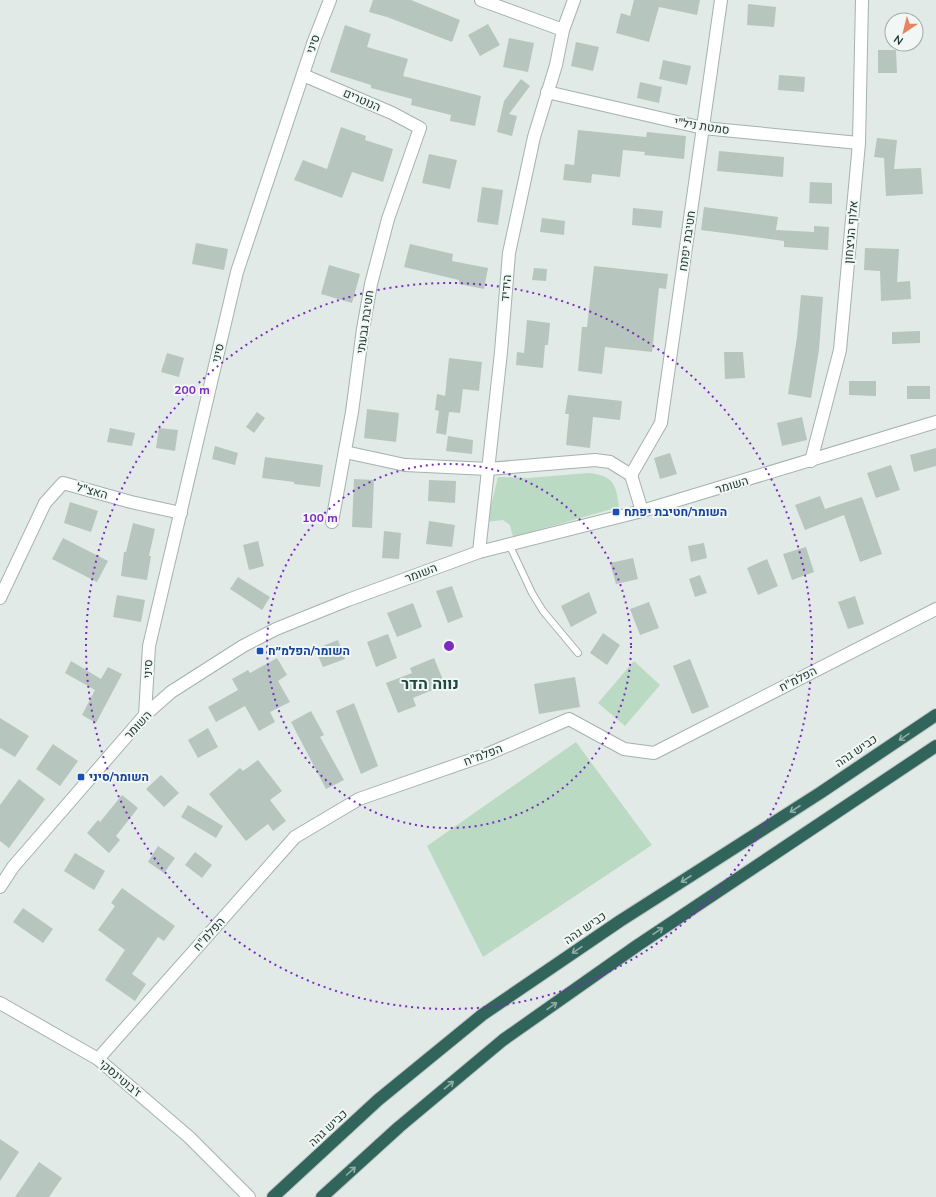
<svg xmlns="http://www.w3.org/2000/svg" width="936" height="1197" viewBox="0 0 936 1197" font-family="'Nunito Sans',Heebo,sans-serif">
  <rect width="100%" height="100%" fill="#e1eae6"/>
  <g fill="#bbdac4">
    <path d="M 589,473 C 613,476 616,483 619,507 L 513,537 L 510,525 L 503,520 L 487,522 L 498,477 L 528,478 Z"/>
    <polygon points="634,661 660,685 625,726 598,703"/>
    <polygon points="576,742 652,845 483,957 427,846"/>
  </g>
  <g fill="#b7c5bf">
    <polygon points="373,0 411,0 460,20 452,42 387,17 369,12"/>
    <polygon points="634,0 700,0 697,15 659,7 649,42 616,33 621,13 630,16"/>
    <polygon points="748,4 776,7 774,27 747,25"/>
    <polygon points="488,24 500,45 480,56 468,35"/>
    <polygon points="345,25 371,34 367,47 408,59 403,76 481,96 475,126 450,121 451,115 411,105 412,99 371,88 371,85 330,72"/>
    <polygon points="509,38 534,43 528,72 503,67"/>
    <polygon points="576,42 599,47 593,71 571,66"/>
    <polygon points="878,50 896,50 897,73 878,73"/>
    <polygon points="663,60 691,66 687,85 659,79"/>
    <polygon points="779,75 805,77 804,92 778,90"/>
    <polygon points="521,79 530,86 509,114 517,116 512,136 497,132 504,101"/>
    <polygon points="640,82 662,87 659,103 637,98"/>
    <polygon points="341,127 366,136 365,140 393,149 383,182 352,172 342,198 294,180 303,160 327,169"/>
    <polygon points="578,130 646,137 647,132 686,136 684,159 644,155 645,152 623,150 620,177 592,174 591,183 563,180 565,164 574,165"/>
    <polygon points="877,138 897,140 894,169 921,168 923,194 886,196 884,158 874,157"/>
    <polygon points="719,151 784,157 783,177 717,171"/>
    <polygon points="429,154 457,160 450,189 422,183"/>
    <polygon points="810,182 832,183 832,204 809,203"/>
    <polygon points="482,187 503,190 498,225 477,222"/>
    <polygon points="704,207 778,217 776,230 814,232 814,226 829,227 828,250 784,247 784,241 701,230"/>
    <polygon points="633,208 663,211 661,228 632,225"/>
    <polygon points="542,218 565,221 564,235 540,232"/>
    <polygon points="196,243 228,249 224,270 192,264"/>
    <polygon points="410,244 453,254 452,261 488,268 484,289 459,284 459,280 404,267"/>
    <polygon points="865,248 899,249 897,282 910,281 911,299 881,301 880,271 864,270"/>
    <polygon points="329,265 360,274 352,303 321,294"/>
    <polygon points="594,266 668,274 666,289 659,288 652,352 605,347 602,374 578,371 582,327 587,327"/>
    <polygon points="534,268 547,269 546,281 532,280"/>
    <polygon points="801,295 823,297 819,350 811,398 788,394 797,337"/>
    <polygon points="527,320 550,323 548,345 545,345 543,368 516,365 517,352 524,353"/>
    <polygon points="920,331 920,343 892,344 892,332"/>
    <polygon points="724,352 743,352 745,378 725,379"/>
    <polygon points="167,353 184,358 179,377 161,372"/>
    <polygon points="449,358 482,362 479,391 463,389 460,413 449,412 446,435 436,433 439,411 435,410 437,394 445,396"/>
    <polygon points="849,381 876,381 876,396 849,395"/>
    <rect x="907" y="386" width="23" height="13"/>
    <polygon points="568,395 622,401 620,420 593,417 590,448 566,445 569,414 565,414"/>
    <polygon points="367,409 399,413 396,442 364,438"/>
    <polygon points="257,412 265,418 254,433 246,427"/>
    <polygon points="802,417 807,440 782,446 777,423"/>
    <polygon points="110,428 135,433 132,446 107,442"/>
    <polygon points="159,428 178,430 175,451 156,448"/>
    <polygon points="448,436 473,440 472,454 446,451"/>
    <polygon points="215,446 238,453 235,465 212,459"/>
    <polygon points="936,448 936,466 914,472 910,455"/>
    <polygon points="670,453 677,474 660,479 654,458"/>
    <polygon points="265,457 323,465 320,487 294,484 294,482 262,478"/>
    <polygon points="891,465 900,490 876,498 867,473"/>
    <polygon points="354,479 374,480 372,528 352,527"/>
    <polygon points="429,480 456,481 455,503 428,501"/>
    <polygon points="820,496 825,509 862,497 882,554 860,562 844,515 805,530 795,505"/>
    <polygon points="70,502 98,511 91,532 64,523"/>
    <polygon points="429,521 455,525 452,547 426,544"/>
    <polygon points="133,523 155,529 149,556 151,556 147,580 121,576 124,552 126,552"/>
    <polygon points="384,531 401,533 399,559 382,558"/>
    <polygon points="63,538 108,561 97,582 52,559"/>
    <polygon points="258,541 264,566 249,570 243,545"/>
    <polygon points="704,543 707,558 691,562 688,546"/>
    <polygon points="806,547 814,572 792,580 783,554"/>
    <polygon points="633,558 638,579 616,584 610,563"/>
    <polygon points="767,559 778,586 758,595 747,568"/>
    <polygon points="700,575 707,593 695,597 689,579"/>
    <polygon points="238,577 270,597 262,610 230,589"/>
    <polygon points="452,586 463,617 448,623 436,591"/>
    <polygon points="589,592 597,613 571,627 561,606"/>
    <polygon points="117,595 145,600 141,622 113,617"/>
    <polygon points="855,596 864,624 848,629 838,602"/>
    <polygon points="649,602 659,628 640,635 630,609"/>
    <polygon points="413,603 422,627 397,637 387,613"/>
    <polygon points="603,633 620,645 607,665 590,653"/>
    <polygon points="388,634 397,658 376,667 367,642"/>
    <polygon points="338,640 345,659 323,667 315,649"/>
    <polygon points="277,658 287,675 278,681 290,702 270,712 275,722 259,731 245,706 216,722 208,707 238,690 232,679 248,670 250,673"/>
    <polygon points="434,658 445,685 413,698 416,706 398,713 386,683 412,673 410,668"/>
    <polygon points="690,659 709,707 692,714 673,666"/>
    <polygon points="71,661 101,679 108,667 122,674 96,723 82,715 95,690 65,673"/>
    <polygon points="575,677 580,707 539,714 534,684"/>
    <polygon points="354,703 378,766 361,774 336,711"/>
    <polygon points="311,711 324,735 320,737 344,780 326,789 291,722"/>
    <polygon points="0,718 29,736 15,757 0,748"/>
    <polygon points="208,728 218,747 198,758 188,740"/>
    <polygon points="53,744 78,761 60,786 36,769"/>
    <polygon points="258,760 282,791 270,800 286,821 273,831 268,824 246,841 209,794 240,768 243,771"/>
    <polygon points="161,775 179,793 164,807 146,789"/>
    <polygon points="19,779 45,799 9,848 0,841 0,805"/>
    <polygon points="122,795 138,808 116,836 120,840 109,853 87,833 98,820 100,822"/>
    <polygon points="188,805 223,826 216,838 181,817"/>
    <polygon points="158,846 175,858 164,873 148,862"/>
    <polygon points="195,852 212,865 202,878 185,865"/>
    <polygon points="75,853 105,871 94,890 64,871"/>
    <polygon points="122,888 175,926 164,941 158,937 132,974 146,984 135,1001 105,980 125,950 98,930 115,906 111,903"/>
    <polygon points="23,908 53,929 43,943 13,922"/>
    <polygon points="0,1139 19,1152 0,1181"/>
    <polygon points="39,1162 62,1178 49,1197 15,1197"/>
  </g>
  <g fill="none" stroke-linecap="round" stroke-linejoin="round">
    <defs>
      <polyline id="lane" points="509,544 532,593 543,611 578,653"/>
      <g id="street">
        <polyline points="481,0 563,30"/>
        <polyline points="303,75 392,113 420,128 388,219 371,284 363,329 352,412 332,522"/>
        <polyline points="547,92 703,128 859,143"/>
        <polyline points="345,452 405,465 488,469 595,460 610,462 631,475 642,511"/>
        <polyline points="811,461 840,350 859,143 862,0"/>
        <polyline points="631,475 661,423 721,0"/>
        <polyline points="479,552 501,352 509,253 534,137 556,65 563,30 574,0"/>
        <polyline points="0,598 45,503 63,483 131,502 181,513"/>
        <polyline points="145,715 149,646 237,272 314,41 330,0"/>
        <polyline points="0,887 13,867 145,715 171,692 243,646 276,629 348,600 479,552 642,511 936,422"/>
        <polyline points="0,1003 98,1059 189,1137 249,1197"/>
        <polyline points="98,1059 295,837 359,799 488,754 569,719 624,749 654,753 936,609"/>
      </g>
      <g id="highway">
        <polyline points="273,1197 378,1100 482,1015 620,921 820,793 936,715"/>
        <polyline points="322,1197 399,1127 503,1040 638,945 936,746"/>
      </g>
    </defs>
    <use href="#lane" stroke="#a4b2ad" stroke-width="8"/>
    <use href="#street" stroke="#a4b2ad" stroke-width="14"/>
    <use href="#highway" stroke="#bdc4c2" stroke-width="14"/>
    <use href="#lane" stroke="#fff" stroke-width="6"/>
    <use href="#street" stroke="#fff" stroke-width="12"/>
    <use href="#highway" stroke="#31645a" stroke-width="12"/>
  </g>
  <defs><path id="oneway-shaft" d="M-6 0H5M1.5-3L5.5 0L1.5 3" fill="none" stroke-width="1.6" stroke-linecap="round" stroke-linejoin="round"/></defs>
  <g stroke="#91aea7">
    <use href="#oneway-shaft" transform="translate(904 737) rotate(146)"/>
    <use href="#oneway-shaft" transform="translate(795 809) rotate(147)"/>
    <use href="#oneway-shaft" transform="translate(686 879) rotate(147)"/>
    <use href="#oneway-shaft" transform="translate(658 931) rotate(-34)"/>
    <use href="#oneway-shaft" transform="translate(577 950) rotate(146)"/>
    <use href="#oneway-shaft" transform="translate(552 1006) rotate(-35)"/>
    <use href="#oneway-shaft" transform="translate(449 1085) rotate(-40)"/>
    <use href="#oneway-shaft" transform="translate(351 1171) rotate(-42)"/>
  </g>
  <g fill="none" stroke="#7b2cbf" stroke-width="2" stroke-dasharray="2 4">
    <circle cx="449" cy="646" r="182"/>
    <circle cx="449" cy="646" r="363"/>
  </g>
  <g fill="#1a4fb4" stroke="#f1f7f4" stroke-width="1.5">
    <rect x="612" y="508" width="8" height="8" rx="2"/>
    <rect x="256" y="647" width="8" height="8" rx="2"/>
    <rect x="77" y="773" width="8" height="8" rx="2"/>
  </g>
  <g text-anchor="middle" stroke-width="4" stroke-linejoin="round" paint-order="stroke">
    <g font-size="12" fill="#233a34" stroke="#f1f7f4">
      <text transform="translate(313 44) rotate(-71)" y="4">סיני</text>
      <text transform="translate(362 100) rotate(24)" y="4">הנוטרים</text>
      <text transform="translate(702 126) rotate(9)" y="4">סמטת ניל"י</text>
      <text transform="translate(851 232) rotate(-85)" y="4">אלוף הניצחון</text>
      <text transform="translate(687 241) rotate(-82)" y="4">חטיבת יפתח</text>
      <text transform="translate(506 288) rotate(-85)" y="4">הידיד</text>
      <text transform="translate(365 322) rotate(-82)" y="4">חטיבת גבעתי</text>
      <text transform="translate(218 353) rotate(-77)" y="4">סיני</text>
      <text transform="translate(732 485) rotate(-17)" y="4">השומר</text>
      <text transform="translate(92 491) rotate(15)" y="4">האצ"ל</text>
      <text transform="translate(421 573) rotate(-21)" y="4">השומר</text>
      <text transform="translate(148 669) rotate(-87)" y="4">סיני</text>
      <text transform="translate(798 679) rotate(-27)" y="4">הפלמ"ח</text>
      <text transform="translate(138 725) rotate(-47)" y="4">השומר</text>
      <text transform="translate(856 751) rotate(-34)" y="4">כביש גהה</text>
      <text transform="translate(483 755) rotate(-21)" y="4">הפלמ"ח</text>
      <text transform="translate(585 928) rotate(-34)" y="4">כביש גהה</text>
      <text transform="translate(209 934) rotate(-48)" y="4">הפלמ"ח</text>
      <text transform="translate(120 1078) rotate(40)" y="4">ז'בוטינסקי</text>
      <text transform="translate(328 1128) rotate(-43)" y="4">כביש גהה</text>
    </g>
    <g font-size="12" font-weight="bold" fill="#164399" stroke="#f1f7f4" text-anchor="start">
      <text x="624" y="516">השומר/חטיבת יפתח</text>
      <text x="268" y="655">השומר/הפלמ״ח</text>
      <text x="89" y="781">השומר/סיני</text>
    </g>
    <g font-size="16" font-weight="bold" fill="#204a40" stroke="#f1f7f4">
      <text x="430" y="689">נווה הדר</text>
    </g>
  </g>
  <circle cx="449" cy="646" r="6" fill="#7b2cbf" stroke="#f1f7f4" stroke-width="2"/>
  <g font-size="12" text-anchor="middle" font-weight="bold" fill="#7b2cbf" stroke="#f1f7f4" stroke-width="4" stroke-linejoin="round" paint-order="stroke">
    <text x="192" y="394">200 m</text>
    <text x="320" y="522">100 m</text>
  </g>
  <g transform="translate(904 32) rotate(215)"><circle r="19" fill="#f1f7f4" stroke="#9faba7"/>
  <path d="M0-3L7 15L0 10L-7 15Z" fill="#e88362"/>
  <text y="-6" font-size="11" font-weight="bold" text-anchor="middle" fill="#233a34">N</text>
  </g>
</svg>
